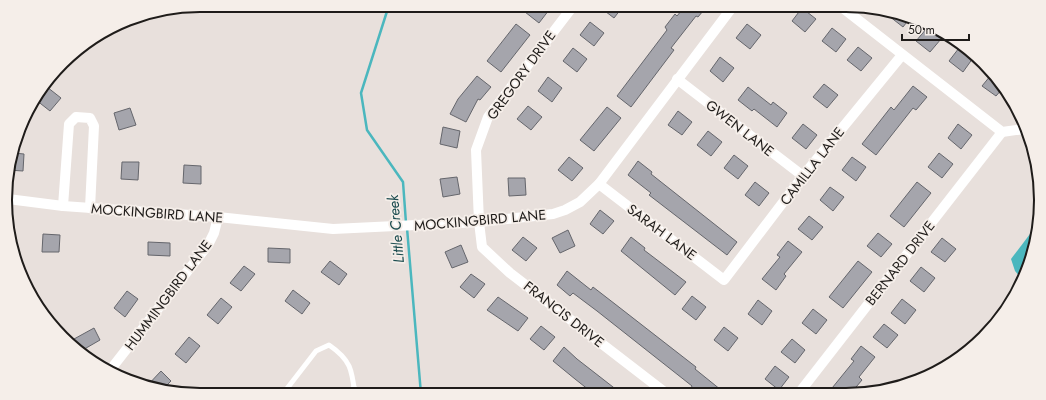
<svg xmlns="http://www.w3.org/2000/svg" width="1046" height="400" viewBox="0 0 1046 400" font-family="Jost,sans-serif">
  <rect width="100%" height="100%" fill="#e8e0dc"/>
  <polygon fill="#4bb7be" points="1036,226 1034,251 1022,279 1015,271 1011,259"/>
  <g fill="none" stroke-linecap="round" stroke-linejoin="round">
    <g stroke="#4bb7be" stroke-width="2.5">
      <polyline points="389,5 361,93 367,130 403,182 406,223"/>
      <polyline points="407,228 421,394"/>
    </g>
  </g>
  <g fill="#a5a5ac" stroke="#65666c">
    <polygon points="530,5 543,5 549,10 539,23 525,12"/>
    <polygon points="597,5 624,5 614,18"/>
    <polygon points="686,5 708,5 698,17 696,16 671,48 674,50 631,107 617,96 667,30 665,27 675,14 677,16"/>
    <polygon points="802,8 816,19 805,32 792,21"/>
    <polygon points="893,11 910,18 903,27 889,16"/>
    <polygon points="590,22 604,33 594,46 580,35"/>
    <polygon points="516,24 530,35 501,72 487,61"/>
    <polygon points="747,24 761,35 750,49 736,38"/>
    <polygon points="832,28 846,39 836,52 822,41"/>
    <polygon points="927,28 941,39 930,52 916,41"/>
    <polygon points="858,47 872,58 861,71 847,60"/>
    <polygon points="573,48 587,59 577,72 563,61"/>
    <polygon points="959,48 973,58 963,72 949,61"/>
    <polygon points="720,57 734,68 723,82 710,71"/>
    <polygon points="991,75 1003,88 996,96 982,86"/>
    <polygon points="477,76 491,87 480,100 478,99 466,122 450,114 458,99"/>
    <polygon points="548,77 562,88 552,102 538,91"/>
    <polygon points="824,84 838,95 827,108 813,97"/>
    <polygon points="913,86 927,97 916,110 913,108 876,155 862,144 891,107 894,110"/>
    <polygon points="47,87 61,98 50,111 36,100"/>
    <polygon points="748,87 771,105 773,102 787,113 777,127 754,109 752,111 738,100"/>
    <polygon points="528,106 542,117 531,130 517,119"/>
    <polygon points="607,107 621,118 594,151 580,140"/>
    <polygon points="130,108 136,125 119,130 114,113"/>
    <polygon points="678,111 692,122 682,135 668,125"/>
    <polygon points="803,124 817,135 806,149 792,138"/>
    <polygon points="958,124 972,135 961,149 948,138"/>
    <polygon points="443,127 460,131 457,148 440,144"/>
    <polygon points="708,131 722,142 711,156 697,145"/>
    <polygon points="14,153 24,154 23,171 8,170"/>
    <polygon points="939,153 953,164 942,178 928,167"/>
    <polygon points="734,155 748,166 738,179 724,168"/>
    <polygon points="569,157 583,168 572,181 558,170"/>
    <polygon points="852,157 866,167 856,181 842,170"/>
    <polygon points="638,161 652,172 651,174 737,242 727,255 649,195 651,193 628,175"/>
    <polygon points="122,162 139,162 138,180 121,179"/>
    <polygon points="184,165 201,166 201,184 183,183"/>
    <polygon points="457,177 460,194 443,197 440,179"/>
    <polygon points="508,178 525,178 526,195 509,196"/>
    <polygon points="755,182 769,193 759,206 745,195"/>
    <polygon points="917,182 931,193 904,227 890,216"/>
    <polygon points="830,187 844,197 833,211 820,200"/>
    <polygon points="600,210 614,221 603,234 590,224"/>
    <polygon points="809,216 823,227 812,240 798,229"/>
    <polygon points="568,230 575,246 560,253 552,238"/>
    <polygon points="878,233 892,244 881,257 867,246"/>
    <polygon points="43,234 60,235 59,252 42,252"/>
    <polygon points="523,237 537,248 526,261 512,250"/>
    <polygon points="631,237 645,248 644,250 686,282 675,295 621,251"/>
    <polygon points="942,238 956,249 945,262 931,252"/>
    <polygon points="788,241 802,252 784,274 786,276 776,290 762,279 780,257 777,255"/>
    <polygon points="148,242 170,243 170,256 148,255"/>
    <polygon points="461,245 468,262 452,268 445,252"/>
    <polygon points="268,248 290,249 290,263 268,262"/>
    <polygon points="330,261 347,274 339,285 321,272"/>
    <polygon points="858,261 872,272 843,308 829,297"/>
    <polygon points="244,266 255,274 241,291 230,283"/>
    <polygon points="921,267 935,278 924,292 910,281"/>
    <polygon points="567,271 591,290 593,287 615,304 696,367 695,369 726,394 698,394 691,388 692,386 597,311 573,293 570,296 557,285"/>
    <polygon points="471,274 485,284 474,298 460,287"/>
    <polygon points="293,290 310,303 302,314 285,301"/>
    <polygon points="127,291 138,299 125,317 114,308"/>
    <polygon points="692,296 706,307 696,320 682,309"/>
    <polygon points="498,297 528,318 518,331 487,310"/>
    <polygon points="221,298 232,307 218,324 207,315"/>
    <polygon points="902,299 916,310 905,324 891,313"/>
    <polygon points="758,300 772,311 762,325 748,314"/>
    <polygon points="813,309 827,320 816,334 802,323"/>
    <polygon points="884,324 898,335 887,348 873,337"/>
    <polygon points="541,326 555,337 544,350 530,339"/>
    <polygon points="724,327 738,338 728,351 714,340"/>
    <polygon points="94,328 100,340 81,351 74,339"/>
    <polygon points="189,337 200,346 186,363 175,354"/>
    <polygon points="792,339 805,350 795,363 781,352"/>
    <polygon points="861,346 875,357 859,377 862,380 851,393 828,393 854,361 851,359"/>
    <polygon points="564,347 577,359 622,394 594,394 575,379 553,361"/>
    <polygon points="775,366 789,377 779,390 765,379"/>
    <polygon points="161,371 171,381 162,390 146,387"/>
  </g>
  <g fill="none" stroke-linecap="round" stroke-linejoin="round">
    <g stroke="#fff" stroke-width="5">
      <path d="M 282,395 L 316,351 L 329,345 C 351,360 352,370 355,395"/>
      <polyline points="347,395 354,387"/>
    </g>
    <g stroke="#fff" stroke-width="10">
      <polyline points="574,5 488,117 476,150 479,222 482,247 510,273 667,394"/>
      <polyline points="839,5 1002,132 1024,129"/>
      <polyline points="677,79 803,176"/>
      <polyline points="599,184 724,280 803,176 902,55"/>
      <polyline points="8,199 63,206 218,217 333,229 479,222 553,214 565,210 580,202 599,184 734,5"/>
      <polyline points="63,206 69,124 76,117 90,118 94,126 90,208"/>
      <polyline points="111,369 208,245 214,233 218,217"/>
      <polyline points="799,393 1002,132"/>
    </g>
  </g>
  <g text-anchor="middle" stroke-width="3.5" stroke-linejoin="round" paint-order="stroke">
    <g font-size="14" fill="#1f1c1a" stroke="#f5eee9">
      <text transform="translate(521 75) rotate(-54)" y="5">GREGORY DRIVE</text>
      <text transform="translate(740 128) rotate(38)" y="5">GWEN LANE</text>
      <text transform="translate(812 166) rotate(-52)" y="5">CAMILLA LANE</text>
      <text transform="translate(157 213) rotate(4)" y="5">MOCKINGBIRD LANE</text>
      <text transform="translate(480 220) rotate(-5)" y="5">MOCKINGBIRD LANE</text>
      <text transform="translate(662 232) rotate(37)" y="5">SARAH LANE</text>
      <text transform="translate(900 263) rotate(-52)" y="5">BERNARD DRIVE</text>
      <text transform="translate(168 295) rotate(-53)" y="5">HUMMINGBIRD LANE</text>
      <text transform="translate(564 314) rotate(38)" y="5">FRANCIS DRIVE</text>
    </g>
    <g font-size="15" font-style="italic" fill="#1d4d50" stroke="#f5eee9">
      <text transform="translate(396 229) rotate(-95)" y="5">Little Creek</text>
    </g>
  </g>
  <path d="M0 0H1046V400H0ZM200 12H846A188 188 0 0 1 1034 200V200A188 188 0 0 1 846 388H200A188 188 0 0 1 12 200V200A188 188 0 0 1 200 12Z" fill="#f5eee9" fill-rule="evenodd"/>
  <path fill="none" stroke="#1f1c1a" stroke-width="2" d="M200 12H846A188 188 0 0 1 1034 200V200A188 188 0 0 1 846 388H200A188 188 0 0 1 12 200V200A188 188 0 0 1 200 12Z"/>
  <path d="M902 34v6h67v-6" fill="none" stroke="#1f1c1a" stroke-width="2"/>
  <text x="908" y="34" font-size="12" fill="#1f1c1a" stroke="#f5eee9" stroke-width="3" paint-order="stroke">50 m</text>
</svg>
